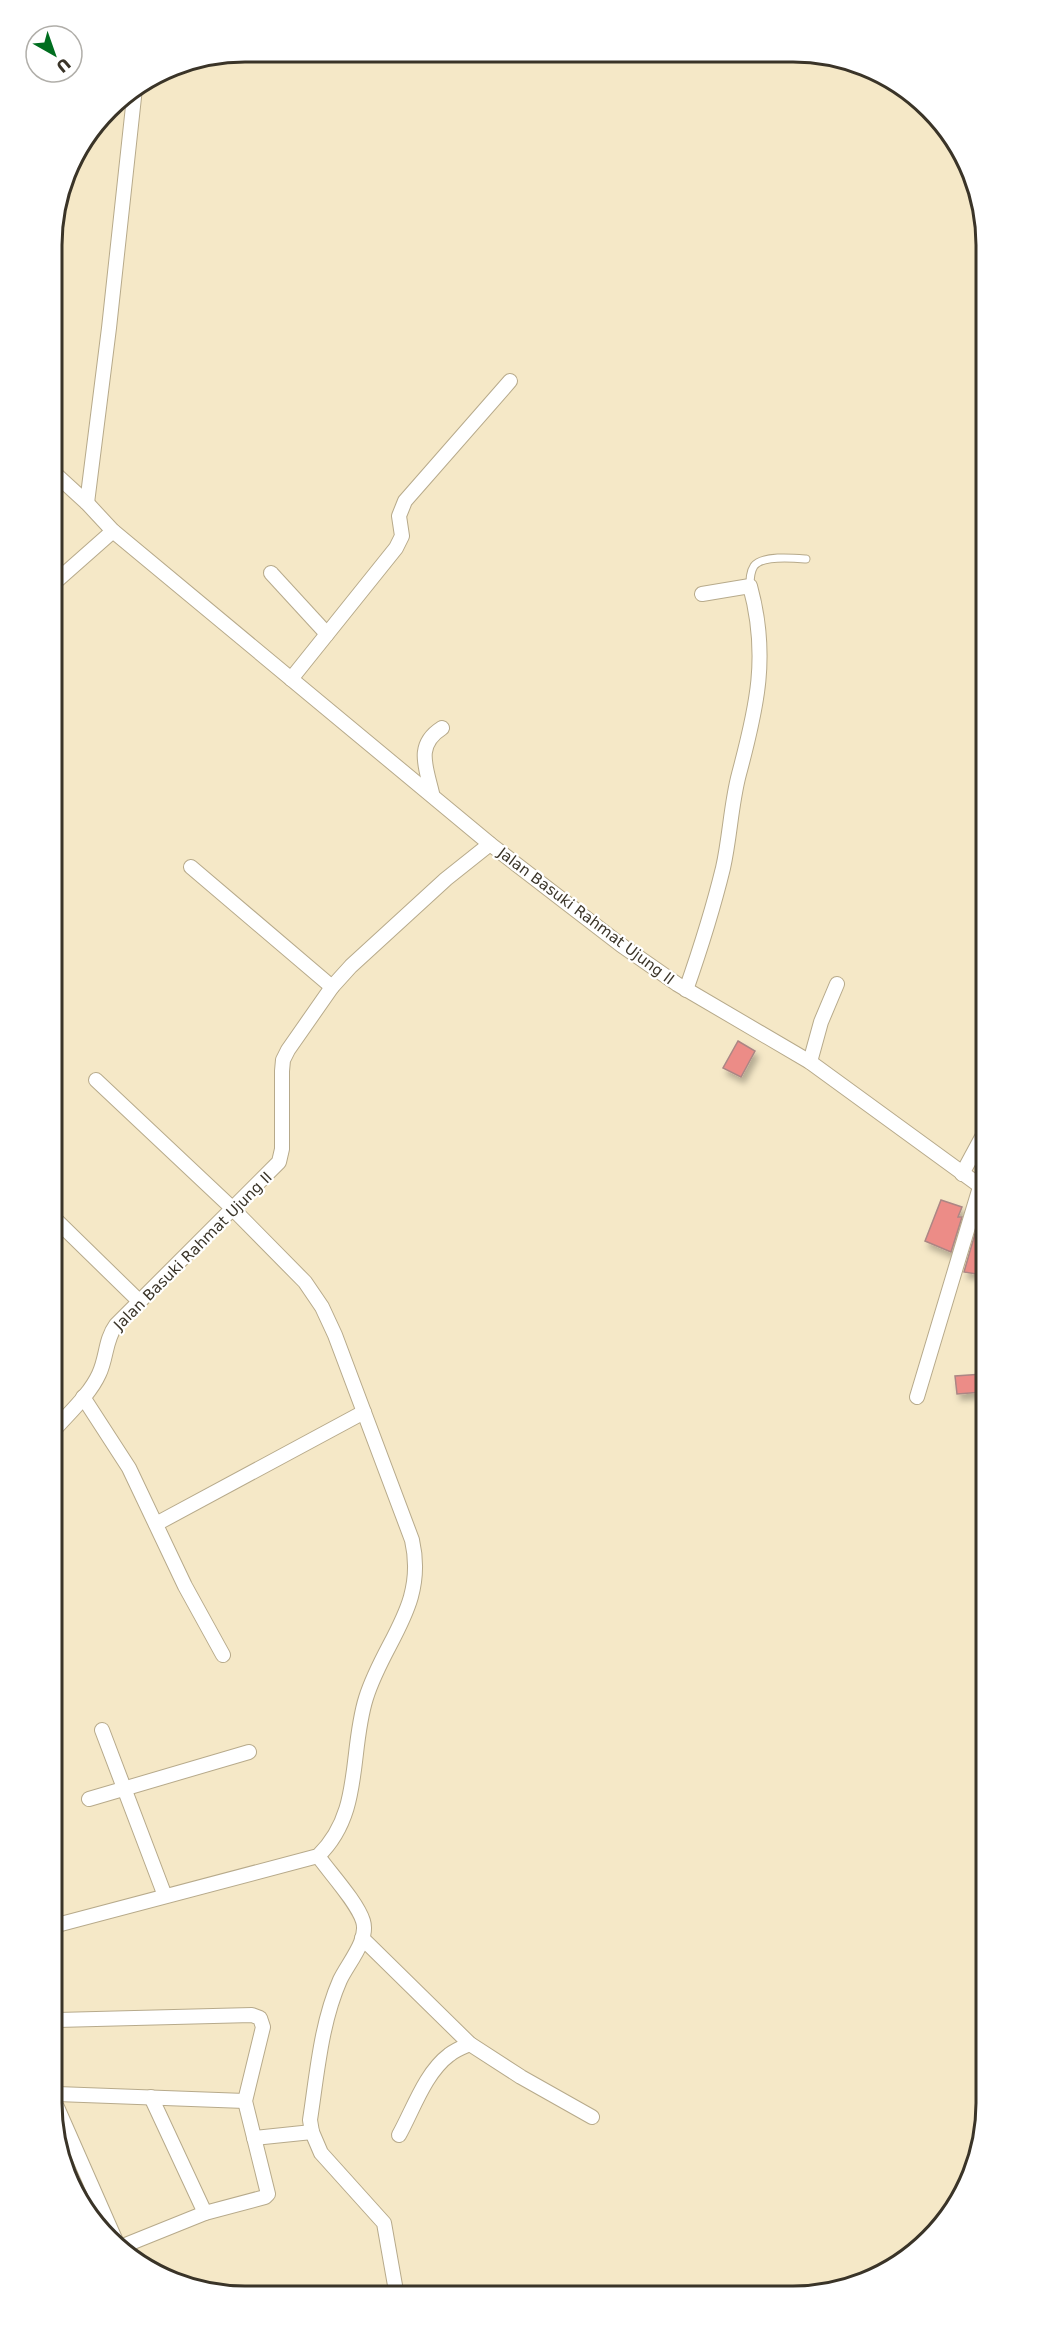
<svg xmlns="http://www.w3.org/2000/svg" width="1037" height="2347" viewBox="0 0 1037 2347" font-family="'DejaVu Sans',sans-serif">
  <defs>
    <filter id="shadow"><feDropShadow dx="3.5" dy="6" stdDeviation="3" flood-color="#0004"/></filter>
  </defs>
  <rect width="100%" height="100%" fill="#f5e8c7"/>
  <g fill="#ec8c87" stroke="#ab8684" stroke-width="1.5" filter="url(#shadow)">
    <polygon points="738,1041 755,1051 741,1077 723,1068"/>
    <polygon points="941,1200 962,1207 958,1217 962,1217 951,1252 925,1241"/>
    <polygon points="979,1220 983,1221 983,1275 964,1272"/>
    <polygon points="983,1374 983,1392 957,1394 955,1376"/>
  </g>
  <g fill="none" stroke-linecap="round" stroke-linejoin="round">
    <defs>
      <path id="service" d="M 750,586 C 750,579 750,572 754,566 C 762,555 794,558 806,559"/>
      <g id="minor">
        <polyline points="52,471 87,503 113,531 490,844"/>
        <polyline points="87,503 109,328 135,88"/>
        <polyline points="271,573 327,634"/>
        <polyline points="53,584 113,531"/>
        <polyline points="291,679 396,548 402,536 399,516 405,501 510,381"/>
        <path d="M 432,793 C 426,767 415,745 442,728"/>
        <polyline points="191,867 332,987"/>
        <path d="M 686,990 C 700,950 713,909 723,868 C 730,837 731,804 739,774 C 757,707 769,655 750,586 L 702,594"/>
        <polyline points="810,1062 821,1022 837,984"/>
        <polyline points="962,1174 982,1137"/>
        <polyline points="55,1219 139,1301"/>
        <polyline points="83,1397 129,1468 185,1586 223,1655"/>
        <polyline points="917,1397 980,1187"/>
        <path d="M 55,1429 C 70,1412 90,1394 99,1374 C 107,1357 105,1340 116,1325 L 279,1162 L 282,1149 L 282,1071 L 283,1060 L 288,1050 L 332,987 L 351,966 L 446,879 L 490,844 L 621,945 L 677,984 L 810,1062 L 983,1188"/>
        <polyline points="156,1524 364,1412"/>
        <polyline points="102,1730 165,1896"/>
        <polyline points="89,1799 249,1752"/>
        <path d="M 318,1856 C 330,1873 357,1902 363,1921 C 369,1940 348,1963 340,1980 C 321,2023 317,2074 310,2120 L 312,2132 L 321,2153 L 384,2223 L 396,2291"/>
        <path d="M 57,1925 L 318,1856 C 363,1813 349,1752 366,1698 C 384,1640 427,1606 412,1540 L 335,1335 L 322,1307 L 305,1282 L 232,1208 L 96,1080"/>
        <polyline points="362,1938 470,2044 521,2077 592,2117"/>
        <polyline points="57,2020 252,2015 260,2018 263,2027 245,2101 268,2194 265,2197 205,2213 118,2248"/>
        <polyline points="57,2094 245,2101"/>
        <polyline points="151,2097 205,2213"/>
        <polyline points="57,2107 119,2248"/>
        <path d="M 399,2135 C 413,2110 425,2073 449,2055 C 455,2050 463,2047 470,2044"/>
        <polyline points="254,2138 312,2132"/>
      </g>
    </defs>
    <use href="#service" stroke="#b7aa8b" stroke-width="9"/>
    <use href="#minor" stroke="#b7aa8b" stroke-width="16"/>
    <use href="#service" stroke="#fff" stroke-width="7"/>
    <use href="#minor" stroke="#fff" stroke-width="14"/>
  </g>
  <g text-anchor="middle" stroke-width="4.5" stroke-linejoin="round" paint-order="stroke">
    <g font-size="15" fill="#3a3428" stroke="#fff">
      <text transform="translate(586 916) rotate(37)" y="5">Jalan Basuki Rahmat Ujung II</text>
      <text transform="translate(193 1251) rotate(-45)" y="5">Jalan Basuki Rahmat Ujung II</text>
    </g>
  </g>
  <path d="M0 0H1037V2347H0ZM245 62H793A183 183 0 0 1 976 245V2103A183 183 0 0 1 793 2286H245A183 183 0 0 1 62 2103V245A183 183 0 0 1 245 62Z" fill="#fff" fill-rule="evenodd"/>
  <path fill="none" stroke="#3a3428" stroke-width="3" d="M245 62H793A183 183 0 0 1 976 245V2103A183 183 0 0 1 793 2286H245A183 183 0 0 1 62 2103V245A183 183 0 0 1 245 62Z"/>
  <g transform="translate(54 54) rotate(140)"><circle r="28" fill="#ffffff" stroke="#b0aea9" stroke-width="1.5"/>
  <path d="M0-4.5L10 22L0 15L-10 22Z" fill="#006e1f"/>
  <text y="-9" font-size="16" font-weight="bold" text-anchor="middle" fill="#3a3428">U</text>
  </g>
</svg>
